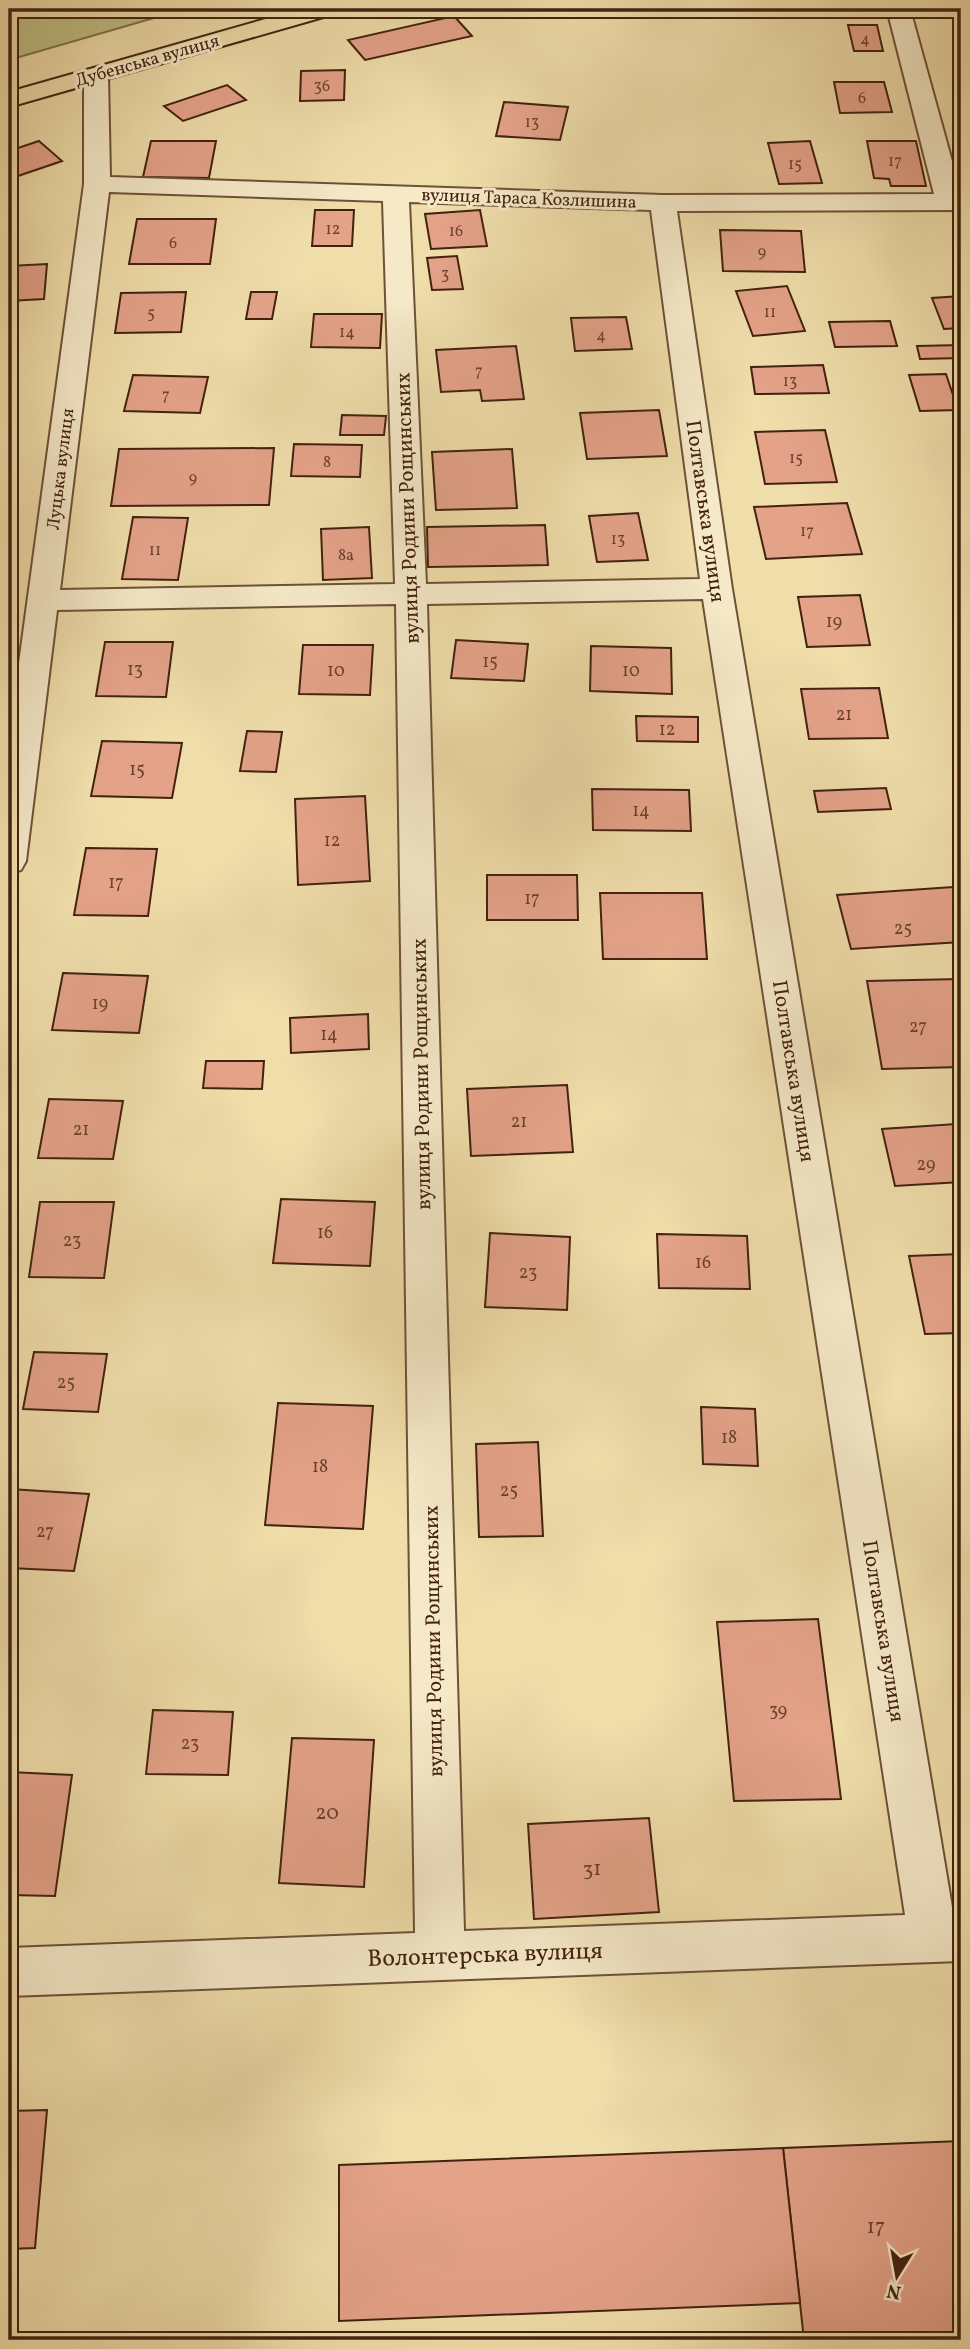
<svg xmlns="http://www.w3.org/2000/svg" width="970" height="2349" viewBox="0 0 970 2349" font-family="Vollkorn,serif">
  <rect width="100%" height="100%" fill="#efddaa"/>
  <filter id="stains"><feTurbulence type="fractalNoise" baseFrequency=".00286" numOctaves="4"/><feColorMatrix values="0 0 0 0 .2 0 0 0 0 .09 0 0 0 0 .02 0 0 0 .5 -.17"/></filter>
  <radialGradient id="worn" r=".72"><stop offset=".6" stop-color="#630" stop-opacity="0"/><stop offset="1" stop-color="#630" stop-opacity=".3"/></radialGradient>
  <polygon fill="#c0bf84" stroke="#82704a" stroke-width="2" points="9,9 185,9 9,60"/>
  <g fill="#e4a289" stroke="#43220f" stroke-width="2">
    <polygon points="454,16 472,36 365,60 348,40"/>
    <polygon points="848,25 877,25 883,51 854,51"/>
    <polygon points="345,70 344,100 300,101 301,71"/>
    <polygon points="834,82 884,82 892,112 840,113"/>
    <polygon points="227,85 246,100 183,121 164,106"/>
    <polygon points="504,102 568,107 560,140 496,136"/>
    <polygon points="39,141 62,161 9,179 9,151"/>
    <polygon points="151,141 216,141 209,178 143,177"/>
    <polygon points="810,141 822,183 779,184 768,143"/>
    <polygon points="867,141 916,141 926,186 891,186 889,179 874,178"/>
    <polygon points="955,151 961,152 961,183 958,183"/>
    <polygon points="315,210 354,210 352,246 312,246"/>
    <polygon points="480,210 487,246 431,249 425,214"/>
    <polygon points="137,219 216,219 210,264 129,264"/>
    <polygon points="720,230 801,231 805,272 723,271"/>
    <polygon points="457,256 463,289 432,290 427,258"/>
    <polygon points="47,264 44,299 9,301 9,266"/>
    <polygon points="787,286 805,331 753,336 736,291"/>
    <polygon points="186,292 181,332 115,333 121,293"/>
    <polygon points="251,292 277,292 272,319 246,319"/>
    <polygon points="961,296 961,328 944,329 932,298"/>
    <polygon points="314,314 382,314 380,348 311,347"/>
    <polygon points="626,317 632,349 575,351 571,318"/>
    <polygon points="890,321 897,346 835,347 829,322"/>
    <polygon points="961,345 961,358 920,359 917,346"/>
    <polygon points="516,346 524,399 482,401 480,390 441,392 436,350"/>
    <polygon points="823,365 829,393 755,394 751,367"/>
    <polygon points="946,374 958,410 920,411 909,375"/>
    <polygon points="133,375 208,377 200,413 124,411"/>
    <polygon points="659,410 667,456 587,459 580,413"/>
    <polygon points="342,415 386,416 384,435 340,435"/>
    <polygon points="825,430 837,482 765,484 755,432"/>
    <polygon points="294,444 362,445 360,477 291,476"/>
    <polygon points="274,448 269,505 111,506 119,449"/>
    <polygon points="512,449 517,508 436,510 432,452"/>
    <polygon points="847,503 862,554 766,559 754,507"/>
    <polygon points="638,513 648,560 597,562 589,516"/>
    <polygon points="133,517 188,518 178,580 122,579"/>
    <polygon points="545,525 548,565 428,567 427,527"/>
    <polygon points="369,527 372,578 323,580 321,529"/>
    <polygon points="860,595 870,645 807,647 798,597"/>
    <polygon points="456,640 528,644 524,681 451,678"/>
    <polygon points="105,642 173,642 166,697 96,696"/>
    <polygon points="303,645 373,645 370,695 299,694"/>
    <polygon points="591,646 671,648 672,694 590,691"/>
    <polygon points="879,688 888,738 809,739 801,689"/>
    <polygon points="636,716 698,717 698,742 637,741"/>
    <polygon points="247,731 282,732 276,772 240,771"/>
    <polygon points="102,741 182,743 172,798 91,796"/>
    <polygon points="886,788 891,809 818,812 814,791"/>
    <polygon points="592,789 689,790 691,831 593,830"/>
    <polygon points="365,796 370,881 298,885 295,799"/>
    <polygon points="86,848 157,849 148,916 74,915"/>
    <polygon points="487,875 577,875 578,920 487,920"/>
    <polygon points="953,887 961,915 961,942 851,949 837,895"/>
    <polygon points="600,893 702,893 707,959 603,959"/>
    <polygon points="63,973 148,976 139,1033 52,1030"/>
    <polygon points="960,979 961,1067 882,1069 867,981"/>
    <polygon points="368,1014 369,1049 291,1053 290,1018"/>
    <polygon points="206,1061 264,1061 262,1089 203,1088"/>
    <polygon points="567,1085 573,1152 471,1156 467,1089"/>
    <polygon points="49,1099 123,1101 113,1159 38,1158"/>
    <polygon points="956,1124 961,1146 961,1182 895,1186 882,1129"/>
    <polygon points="281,1199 375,1202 370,1266 273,1263"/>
    <polygon points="40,1202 114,1202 104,1278 29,1277"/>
    <polygon points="490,1233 570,1237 567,1310 485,1307"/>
    <polygon points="657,1234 747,1236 750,1289 659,1288"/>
    <polygon points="961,1254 961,1333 925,1334 909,1256"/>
    <polygon points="34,1352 107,1354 98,1412 23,1409"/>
    <polygon points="278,1403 373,1406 363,1529 265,1525"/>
    <polygon points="701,1407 755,1409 758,1466 703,1464"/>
    <polygon points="538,1442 543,1536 479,1537 476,1444"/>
    <polygon points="9,1489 89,1494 74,1571 9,1568"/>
    <polygon points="818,1619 841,1799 734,1801 717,1622"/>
    <polygon points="153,1710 233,1712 228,1775 146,1774"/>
    <polygon points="292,1738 374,1740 364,1887 279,1883"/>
    <polygon points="9,1772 72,1775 55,1896 9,1895"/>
    <polygon points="649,1818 659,1912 534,1919 528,1824"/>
    <polygon points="47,2110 35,2248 9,2249 9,2111"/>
    <polygon points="961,2141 961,2340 804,2340 783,2148"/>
    <polygon points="783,2148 800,2303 339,2321 339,2165"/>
  </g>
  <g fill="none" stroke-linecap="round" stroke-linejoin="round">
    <defs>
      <path id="minor" d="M 887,9 L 910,9 L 961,194 L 961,210 L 677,211 L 732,589 L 953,1913 L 961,1913 L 961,1961 L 9,1996 L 9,1948 L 415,1933 L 396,604 L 57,610 L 26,861 L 21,870 L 9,873 L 9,737 L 84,184 L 84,75 L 87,70 L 96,68 L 105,70 L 108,75 L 110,177 L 663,195 L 934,194 ZM 109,192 L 383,201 L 395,584 L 60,590 ZM 409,202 L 651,210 L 700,579 L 426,584 ZM 703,599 L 905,1915 L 464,1931 L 427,604 Z"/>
      <polygon id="major" points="301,9 338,9 334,14 9,107 9,92"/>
    </defs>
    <use href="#minor" stroke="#6e5136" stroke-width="4"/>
    <use href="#major" stroke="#43220f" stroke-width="4"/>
    <use href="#minor" fill="#f5e9c8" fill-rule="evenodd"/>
    <use href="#major" fill="#efddaa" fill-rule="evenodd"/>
  </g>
  <g text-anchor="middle" stroke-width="6" stroke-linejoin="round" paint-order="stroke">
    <g font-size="16" fill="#6b422e">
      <text x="865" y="44">4</text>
      <text x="322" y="91">36</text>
      <text x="862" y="103">6</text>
      <text x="532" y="127">13</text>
      <text x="895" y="166">17</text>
      <text x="795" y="169">15</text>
      <text x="333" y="234">12</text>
      <text x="456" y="236">16</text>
      <text x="173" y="248">6</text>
      <text x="762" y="257">9</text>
      <text x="445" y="279">3</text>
      <text x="770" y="317">11</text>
      <text x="151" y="318">5</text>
      <text x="347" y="337">14</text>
      <text x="601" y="340">4</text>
      <text x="479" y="376">7</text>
      <text x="790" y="386">13</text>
      <text x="166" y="400">7</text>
      <text x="796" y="463">15</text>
      <text x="327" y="467">8</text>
      <text x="193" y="483">9</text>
      <text x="807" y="536">17</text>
      <text x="618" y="544">13</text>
      <text x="155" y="555">11</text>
      <text x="346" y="560">8а</text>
    </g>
    <g font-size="18" fill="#43220f" stroke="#f5e9c8">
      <text transform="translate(147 60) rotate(-16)" y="6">Дубенська вулиця</text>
      <text transform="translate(529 198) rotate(2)" y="6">вулиця Тараса Козлишина</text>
      <text transform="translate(60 469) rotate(-83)" y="6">Луцька вулиця</text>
    </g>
    <g font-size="18" fill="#6b422e">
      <text x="834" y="627">19</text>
      <text x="490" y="667">15</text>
      <text x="135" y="675">13</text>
      <text x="336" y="676">10</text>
      <text x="631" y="676">10</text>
      <text x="844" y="720">21</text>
      <text x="667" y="735">12</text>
      <text x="137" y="775">15</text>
      <text x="641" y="816">14</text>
      <text x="332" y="846">12</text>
      <text x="116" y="888">17</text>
      <text x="532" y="904">17</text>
      <text x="903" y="934">25</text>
      <text x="100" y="1009">19</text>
      <text x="918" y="1032">27</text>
      <text x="329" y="1040">14</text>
      <text x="519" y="1127">21</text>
      <text x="81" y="1135">21</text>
      <text x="926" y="1170">29</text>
      <text x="325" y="1238">16</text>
      <text x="72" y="1246">23</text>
      <text x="703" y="1268">16</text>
      <text x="528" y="1278">23</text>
      <text x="66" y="1388">25</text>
      <text x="729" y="1443">18</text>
      <text x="320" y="1472">18</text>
      <text x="509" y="1496">25</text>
      <text x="45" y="1537">27</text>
      <text x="778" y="1716">39</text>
      <text x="190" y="1749">23</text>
    </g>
    <g font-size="21" fill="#43220f" stroke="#f5e9c8">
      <text transform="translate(407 508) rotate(-92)" y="7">вулиця Родини Рощинських</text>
      <text transform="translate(706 511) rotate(82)" y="7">Полтавська вулиця</text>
      <text transform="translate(794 1071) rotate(81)" y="7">Полтавська вулиця</text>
      <text transform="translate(421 1074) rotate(-91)" y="7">вулиця Родини Рощинських</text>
      <text transform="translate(884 1631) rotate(81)" y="7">Полтавська вулиця</text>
      <text transform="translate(433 1641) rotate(-91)" y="7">вулиця Родини Рощинських</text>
    </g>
    <g font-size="21" fill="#6b422e">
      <text x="327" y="1819">20</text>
      <text x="592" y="1875">31</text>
      <text x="876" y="2233">17</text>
    </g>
    <g font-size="24" fill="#43220f" stroke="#f5e9c8">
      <text transform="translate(485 1954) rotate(-2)" y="8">Волонтерська вулиця</text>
    </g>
  </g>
  <rect width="970" height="2349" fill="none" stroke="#efddaa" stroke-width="35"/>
  <rect x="10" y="10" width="949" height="2328" fill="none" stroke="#43220f" stroke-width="3.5"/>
  <rect x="18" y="18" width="935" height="2314" fill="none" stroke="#43220f" stroke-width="2"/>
  <g transform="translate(897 2276) rotate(191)" stroke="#f5e9c8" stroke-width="5" paint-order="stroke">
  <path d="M0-5L12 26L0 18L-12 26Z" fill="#43220f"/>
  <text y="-10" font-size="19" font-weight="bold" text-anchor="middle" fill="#43220f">N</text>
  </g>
  <rect width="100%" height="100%" filter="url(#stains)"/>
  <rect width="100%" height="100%" fill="url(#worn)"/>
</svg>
